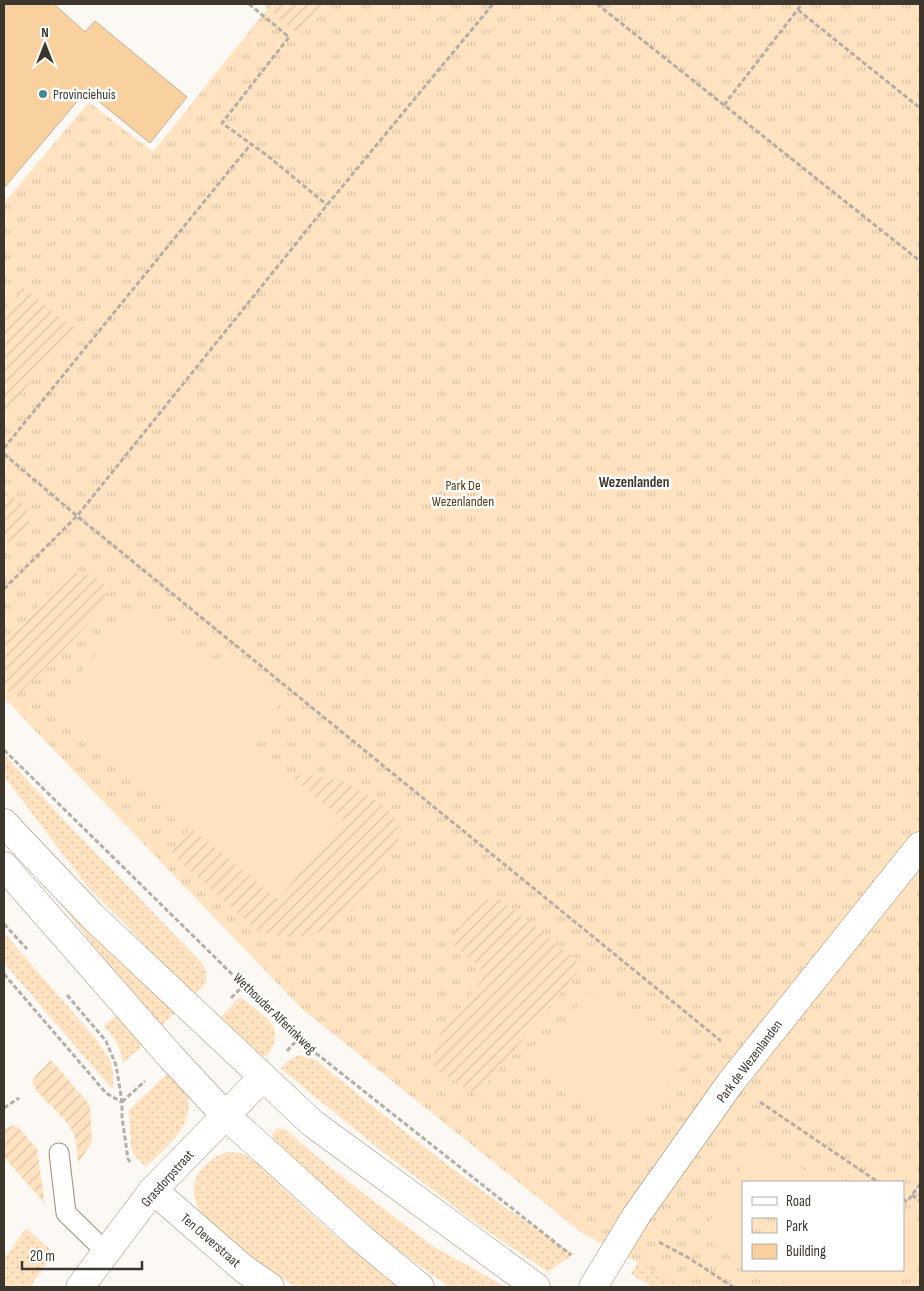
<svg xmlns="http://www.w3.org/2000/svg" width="924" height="1291" viewBox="0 0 924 1291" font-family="'Sofia Sans Condensed',sans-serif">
  <defs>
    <pattern id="grass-dots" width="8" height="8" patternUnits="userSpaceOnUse" patternTransform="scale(1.25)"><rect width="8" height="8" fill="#ffe3c1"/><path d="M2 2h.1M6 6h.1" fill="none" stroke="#dbc3a6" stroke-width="1.8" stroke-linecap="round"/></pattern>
    <pattern id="park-tufts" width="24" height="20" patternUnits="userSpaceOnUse" patternTransform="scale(1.25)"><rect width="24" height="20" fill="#ffe3c1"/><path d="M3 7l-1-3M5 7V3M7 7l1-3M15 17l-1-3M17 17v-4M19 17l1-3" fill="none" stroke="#dbc3a6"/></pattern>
    <pattern id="garden-furrows" width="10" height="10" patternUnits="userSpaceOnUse" patternTransform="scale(1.25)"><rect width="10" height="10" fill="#ffe3c1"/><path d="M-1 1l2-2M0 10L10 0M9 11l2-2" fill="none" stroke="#dbc3a6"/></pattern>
  </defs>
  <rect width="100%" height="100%" fill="#fcf9f4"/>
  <g fill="url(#grass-dots)">
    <polygon points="4,754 60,816 201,962 206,970 206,983 192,998 128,927 89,888 68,861 4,776"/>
    <polygon points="64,908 66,908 177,1011 159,1029"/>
    <polygon points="4,933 96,1039 111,1062 113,1074 113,1088 112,1089 4,963"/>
    <path d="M 240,997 C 262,1014 289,1026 267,1056 L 263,1056 L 218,1020 Z"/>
    <path d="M 118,1014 L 146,1043 L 123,1063 C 121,1048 114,1037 104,1026 Z"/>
    <path d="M 299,1055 L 307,1056 L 316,1060 C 399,1128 483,1195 574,1254 L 548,1272 L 476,1223 L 384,1153 L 280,1068 L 289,1060 Z"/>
    <path d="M 171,1070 C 176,1076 182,1082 185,1089 C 200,1122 167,1146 146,1167 L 135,1156 L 131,1148 L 129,1110 Z"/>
    <polygon points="278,1128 285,1129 327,1165 419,1236 436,1248 506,1287 449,1287 409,1258 341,1204 274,1141 272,1134"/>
    <path d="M 227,1152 L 242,1153 L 253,1160 L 303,1207 L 345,1244 L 401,1287 L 295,1287 L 258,1262 L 205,1216 C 181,1191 198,1162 227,1152 Z"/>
    <polygon points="26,1228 54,1253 30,1287 4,1287 4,1259"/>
    <polygon points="646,1249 723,1287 652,1287 631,1274"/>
  </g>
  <path fill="url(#park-tufts)" fill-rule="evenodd" d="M 271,4 L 920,4 L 920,1287 L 683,1287 L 582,1233 L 302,1009 L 4,698 L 4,203 L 89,102 L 153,152 ZM 743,1182 L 903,1182 L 903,1270 L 743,1270 Z"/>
  <g fill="url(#garden-furrows)">
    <polygon points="262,4 327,4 301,36"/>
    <polygon points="23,288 74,328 8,410 4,406 4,311"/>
    <path d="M 4,490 C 10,495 21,500 25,506 C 37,523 20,540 4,543 Z"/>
    <path d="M 76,573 C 91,574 110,579 106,599 C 102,615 35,677 20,693 C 14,694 8,693 4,689 L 4,644 L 66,576 Z"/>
    <path d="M 306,775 C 318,777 331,778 343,782 C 358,788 399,812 400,829 C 401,842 389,856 383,867 C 354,918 320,951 258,931 L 175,857 L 171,850 L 191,828 L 278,899 L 343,820 L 290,776 Z"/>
    <polygon points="493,897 501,900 572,956 578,963 579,970 477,1096 435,1068 433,1059 437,1041 445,1027 481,981 481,968 453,945 453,934 485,901"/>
    <path d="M 51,1060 L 90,1105 L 92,1143 L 78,1163 C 77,1154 77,1144 74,1135 C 66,1114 42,1103 32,1083 L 35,1076 Z"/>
    <polygon points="14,1125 18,1127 37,1149 45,1204 4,1157 4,1129"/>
  </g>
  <g fill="#ffe3c1">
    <polygon points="135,606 219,673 232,658 285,701 279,705 249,742 343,820 278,899 192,828 190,830 48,712"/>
    <polygon points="591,989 684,1064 628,1134 535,1059"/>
    <polygon points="755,1143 826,1182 743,1182 743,1260 701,1237"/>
    <polygon points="903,1224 920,1234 920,1244 895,1287 792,1287 760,1270 903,1270"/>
  </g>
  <polygon fill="#f9d19e" stroke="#c2b19c" points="4,4 54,4 85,32 95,21 187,97 150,143 86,91 4,188"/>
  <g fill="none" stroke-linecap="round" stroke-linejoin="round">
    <defs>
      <polyline id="service" points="59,1153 66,1213 106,1252"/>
      <polyline id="pedestrian" points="593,1287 636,1216 731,1082 920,846"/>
      <g id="minor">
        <polyline points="153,1190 244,1269 270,1287"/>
        <polyline points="80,1287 153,1190 263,1077"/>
      </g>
      <g id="secondary">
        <polyline points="4,823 92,916 312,1123 536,1287"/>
        <polyline points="4,866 171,1057 225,1115 361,1238 420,1287"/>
      </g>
    </defs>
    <use href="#service" stroke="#9e8d79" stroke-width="21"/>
    <use href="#pedestrian" stroke="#9e8d79" stroke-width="29"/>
    <use href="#minor" stroke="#9e8d79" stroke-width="29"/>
    <use href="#secondary" stroke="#9e8d79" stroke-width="29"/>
    <g stroke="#b3afa8" stroke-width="3" stroke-dasharray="5 2.5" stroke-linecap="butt">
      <polyline points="249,4 289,37 222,123 269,157 327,205"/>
      <polyline points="597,4 920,261"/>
      <polyline points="798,10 920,108"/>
      <polyline points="724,105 802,4"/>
      <polyline points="4,448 251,144"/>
      <polyline points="4,454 77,516 721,1041"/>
      <polyline points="4,589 77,516 327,205 493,4"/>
      <polyline points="4,750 298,1039 571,1255"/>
      <polyline points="4,924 27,949"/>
      <polyline points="4,974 106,1093 121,1102"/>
      <polyline points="67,995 106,1041 116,1065 122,1102 122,1117 128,1159 131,1163"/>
      <polyline points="231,998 244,985"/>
      <polyline points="287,1051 298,1039"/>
      <polyline points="122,1102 145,1081"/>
      <polyline points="760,1102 878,1182"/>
      <polyline points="4,1108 19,1098"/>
      <polyline points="912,1195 920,1201"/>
      <polyline points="903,1199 907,1202 920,1184"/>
      <polyline points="659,1242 689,1258 733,1287"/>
    </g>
    <use href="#service" stroke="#fff" stroke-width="19"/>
    <use href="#pedestrian" stroke="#fff" stroke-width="28"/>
    <use href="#minor" stroke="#fff" stroke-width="28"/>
    <use href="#secondary" stroke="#fff" stroke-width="28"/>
  </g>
  <circle fill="#448a95" stroke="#fff" stroke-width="2" cx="43" cy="94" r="5"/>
  <g text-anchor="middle" stroke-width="5" stroke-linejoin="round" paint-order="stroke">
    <g font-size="14" fill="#3d362d" stroke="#fff" text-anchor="start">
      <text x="53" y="99">Provinciehuis</text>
    </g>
    <g font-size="14" fill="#52370f" stroke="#fff">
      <text x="463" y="490">Park De<tspan x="463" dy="16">Wezenlanden</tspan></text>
    </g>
    <g font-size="14" fill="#3d362d" stroke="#fff">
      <text transform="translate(275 1013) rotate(44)" y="5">Wethouder Alferinkweg</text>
      <text transform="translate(749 1061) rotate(-53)" y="5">Park de Wezenlanden</text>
      <text transform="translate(167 1178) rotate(-48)" y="5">Grasdorpstraat</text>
      <text transform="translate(211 1240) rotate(41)" y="5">Ten Oeverstraat</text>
    </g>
    <g font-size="15" font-weight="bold" fill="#3d362d" stroke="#fff">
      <text x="634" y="487">Wezenlanden</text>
    </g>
  </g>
  <rect width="924" height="1291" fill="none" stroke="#3d362d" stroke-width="10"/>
  <rect x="742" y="1181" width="162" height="90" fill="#ffffff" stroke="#b1afab"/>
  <rect x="752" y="1197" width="25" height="8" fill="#ffffff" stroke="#b1afab"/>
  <text x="786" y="1206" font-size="15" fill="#3d362d">Road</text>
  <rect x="752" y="1218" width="25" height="15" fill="url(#park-tufts)" stroke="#b1afab"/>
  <text x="786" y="1231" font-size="15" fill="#3d362d">Park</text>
  <rect x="752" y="1244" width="25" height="15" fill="#f9d19e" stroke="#b1afab"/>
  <text x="786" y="1256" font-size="15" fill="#3d362d">Building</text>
  <g transform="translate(45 45)" stroke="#ffffff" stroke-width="4" paint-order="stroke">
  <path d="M0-4L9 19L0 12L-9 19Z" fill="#3d362d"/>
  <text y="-8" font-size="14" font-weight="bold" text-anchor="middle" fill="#3d362d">N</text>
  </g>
  <path d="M22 1261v8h120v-8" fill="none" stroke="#3d362d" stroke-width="2.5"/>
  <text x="30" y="1261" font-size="15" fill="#3d362d" stroke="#ffffff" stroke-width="4" paint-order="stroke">20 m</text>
</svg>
